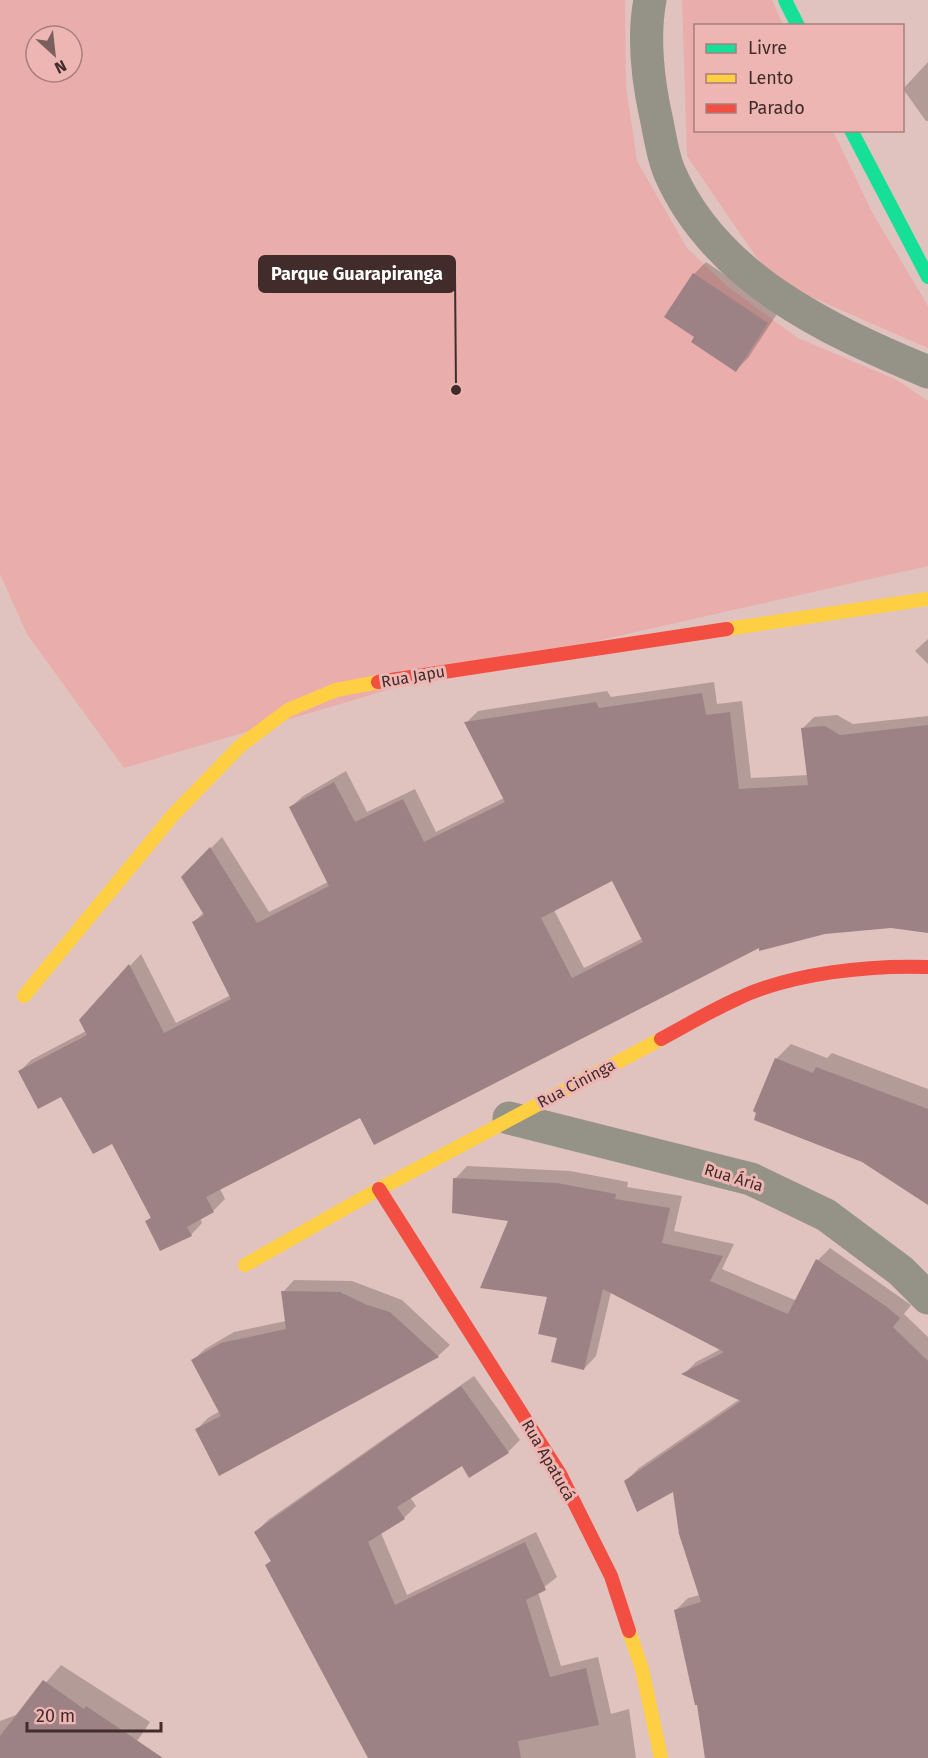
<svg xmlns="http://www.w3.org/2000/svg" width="928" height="1758" viewBox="0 0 928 1758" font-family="'Fira Sans',sans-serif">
  <rect width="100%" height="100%" fill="#e0c2bf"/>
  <g fill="#e9aeab" fill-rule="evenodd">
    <path d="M 0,0 L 625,0 L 626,86 L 637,161 L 687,248 L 728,287 L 798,338 L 897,380 L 928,401 L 928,566 L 411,683 L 124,768 L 27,634 L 0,574 ZM 36,36 L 72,36 L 72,72 L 36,72 Z"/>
    <polygon points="682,0 772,0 783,25 696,26 696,130 833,131 873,214 928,306 928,348 772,280 687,156"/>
  </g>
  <g fill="#0003" fill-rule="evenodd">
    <polygon points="928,62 928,121 926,121 903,89"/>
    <polygon points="706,262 779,311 748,358 736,370 696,337 666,316 695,273"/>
    <polygon points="928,639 928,664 915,651"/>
    <path d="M 714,682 L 717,704 L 742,701 L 751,778 L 808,775 L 802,729 L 814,717 L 837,715 L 853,724 L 928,716 L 928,931 L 891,926 L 825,933 L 760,945 L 361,1116 L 220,1189 L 225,1199 L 213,1211 L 200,1218 L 202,1223 L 191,1235 L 147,1221 L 152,1216 L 112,1142 L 62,1095 L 20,1071 L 31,1060 L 86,1031 L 80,1020 L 141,954 L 176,1023 L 231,995 L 194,922 L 204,912 L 183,877 L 222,837 L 269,912 L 328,882 L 291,807 L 303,796 L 346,771 L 367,812 L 415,789 L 436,832 L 504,798 L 466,723 L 478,711 L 607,691 L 611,697 ZM 612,879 L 643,938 L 584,968 L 554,910 Z"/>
    <polygon points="791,1044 827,1058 832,1053 928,1089 928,1203 776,1059"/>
    <polygon points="467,1166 570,1171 628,1182 627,1187 682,1196 674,1231 734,1244 722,1269 797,1301 818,1260 830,1248 911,1305 904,1314 928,1337 928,1758 705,1758 699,1703 675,1611 688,1598 700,1595 675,1490 626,1481 639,1468 740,1399 684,1374 696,1362 721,1349 611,1292 596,1356 584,1369 559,1337 549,1295 510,1220 455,1179"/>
    <polygon points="294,1280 352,1281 402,1300 450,1345 438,1356 219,1474 197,1429 208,1418 220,1411 193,1360 205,1349 234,1332 286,1321 283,1292"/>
    <polygon points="474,1376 520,1440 508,1452 469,1476 462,1464 410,1497 416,1506 404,1518 381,1533 407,1595 536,1532 557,1577 538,1592 561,1666 598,1657 611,1714 629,1709 636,1758 371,1758 256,1532 268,1520"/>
    <polygon points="61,1665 150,1722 129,1753 135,1758 0,1758 0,1721 19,1714"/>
  </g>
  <g fill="#9d8285" fill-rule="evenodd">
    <polygon points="693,273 768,323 736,372 691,342 694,337 664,317"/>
    <path d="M 702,693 L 706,715 L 730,712 L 739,789 L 808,785 L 801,728 L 825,726 L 840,735 L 928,725 L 928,933 L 891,928 L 825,934 L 759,951 L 759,948 L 374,1145 L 360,1118 L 206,1197 L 214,1212 L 187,1227 L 192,1236 L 160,1251 L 145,1221 L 151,1218 L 112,1144 L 93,1154 L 61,1097 L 38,1109 L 18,1071 L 87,1035 L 79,1020 L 129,964 L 164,1033 L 231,999 L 192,922 L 204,915 L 181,877 L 210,847 L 257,923 L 329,886 L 289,807 L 334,782 L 355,822 L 403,799 L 424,842 L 505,802 L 464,722 L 596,702 L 599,708 ZM 612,881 L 643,942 L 572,978 L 541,918 Z"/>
    <polygon points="775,1058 813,1073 816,1067 928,1109 928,1205 862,1162 754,1120 756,1113 753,1111"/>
    <polygon points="453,1178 557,1183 616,1194 615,1199 670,1208 662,1243 723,1256 710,1281 788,1314 816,1259 887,1307 900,1318 893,1327 928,1361 928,1758 705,1758 697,1705 695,1705 674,1610 701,1602 679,1534 673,1492 637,1512 624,1481 741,1401 681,1374 724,1352 603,1289 584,1370 551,1362 557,1338 538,1334 547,1297 480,1288 508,1221 452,1213"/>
    <polygon points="281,1291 340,1292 367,1305 390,1312 439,1357 219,1476 195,1429 221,1416 191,1360 221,1343 286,1329"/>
    <polygon points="461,1386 509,1453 469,1478 462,1466 397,1507 405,1519 368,1542 395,1605 525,1542 546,1590 526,1600 550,1677 586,1668 599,1725 518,1741 521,1758 368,1758 265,1565 271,1561 254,1532"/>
    <polygon points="43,1680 84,1709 86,1706 163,1758 0,1758 0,1736"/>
  </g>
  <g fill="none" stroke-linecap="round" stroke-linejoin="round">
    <g stroke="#959288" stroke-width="33">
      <path d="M 650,0 C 643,36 648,81 656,117 C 660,135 662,154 669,171 C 714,277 827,330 928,372"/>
      <polyline points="509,1118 751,1179 826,1215 901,1271 928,1298"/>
    </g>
    <g stroke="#16e098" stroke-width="14">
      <polyline points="785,0 798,26"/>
      <polyline points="851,130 928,277"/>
    </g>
    <g stroke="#ffcf43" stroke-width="14">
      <polyline points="727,629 928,599"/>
      <polyline points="24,996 173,815 240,746 288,710 336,690 378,682"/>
      <polyline points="245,1265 379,1189 661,1039"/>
      <polyline points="629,1631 642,1669 661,1758"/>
    </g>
    <g stroke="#f24e42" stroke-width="14">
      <polyline points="378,682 727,629"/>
      <path d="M 661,1039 C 687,1025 712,1010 739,998 C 792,973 869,965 928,967"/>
      <polyline points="379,1189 560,1474 611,1576 629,1631"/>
    </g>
  </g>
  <g text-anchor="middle" stroke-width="6" stroke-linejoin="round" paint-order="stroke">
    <g font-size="16" fill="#412c2b" stroke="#edb6b2">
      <text transform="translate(413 676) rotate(-10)" y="6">Rua Japu</text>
      <text transform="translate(576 1083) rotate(-28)" y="6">Rua Cininga</text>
      <text transform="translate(734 1177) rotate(17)" y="6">Rua Ária</text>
      <text transform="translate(549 1460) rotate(60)" y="6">Rua Apatucá</text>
    </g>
  </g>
  <path fill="none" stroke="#412c2b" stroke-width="2" d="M456 390L455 274"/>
  <circle fill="#412c2b" stroke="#edb6b2" stroke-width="2" cx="456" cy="390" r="6"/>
  <rect fill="#412c2b" stroke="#412c2b" stroke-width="2" x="259" y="256" width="196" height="36" rx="6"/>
  <g font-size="18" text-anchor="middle" font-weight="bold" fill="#fff">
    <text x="357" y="280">Parque Guarapiranga</text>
  </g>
  <rect x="694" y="24" width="210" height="108" fill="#edb6b2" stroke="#a87f7c" stroke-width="1.5"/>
  <rect x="706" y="44" width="30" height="9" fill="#16e098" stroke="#a87f7c" stroke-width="1.5"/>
  <text x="748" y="54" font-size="18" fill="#412c2b">Livre</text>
  <rect x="706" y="74" width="30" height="9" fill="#ffcf43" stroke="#a87f7c" stroke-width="1.5"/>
  <text x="748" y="84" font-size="18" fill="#412c2b">Lento</text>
  <rect x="706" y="104" width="30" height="9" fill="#f24e42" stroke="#a87f7c" stroke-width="1.5"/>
  <text x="748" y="114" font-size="18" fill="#412c2b">Parado</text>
  <g transform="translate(54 54) rotate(153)"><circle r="28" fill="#edb6b2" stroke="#a87f7c" stroke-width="1.5"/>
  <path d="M0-4.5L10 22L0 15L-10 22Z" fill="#79605f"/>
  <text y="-9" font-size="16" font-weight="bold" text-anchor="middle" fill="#412c2b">N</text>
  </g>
  <path d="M27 1722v9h134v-9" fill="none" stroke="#412c2b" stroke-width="3"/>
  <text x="36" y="1722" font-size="18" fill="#412c2b" stroke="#edb6b2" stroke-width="4.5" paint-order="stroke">20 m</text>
</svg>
